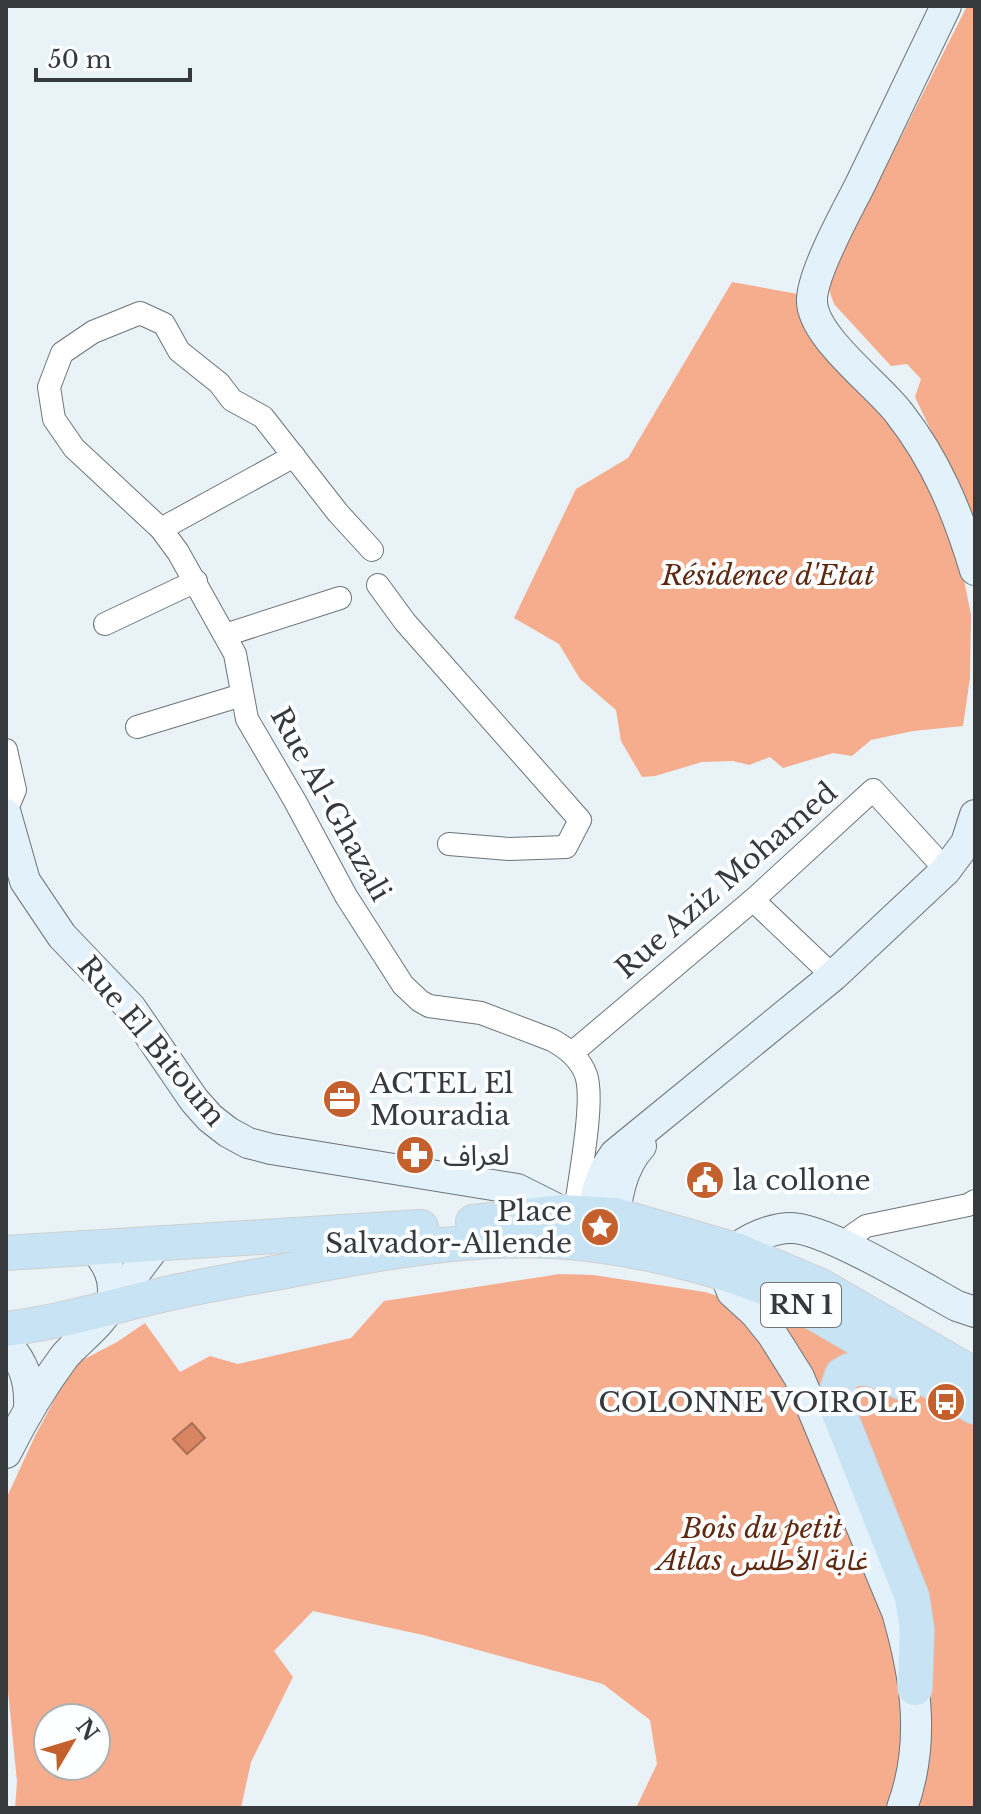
<svg xmlns="http://www.w3.org/2000/svg" width="981" height="1814" viewBox="0 0 981 1814" font-family="'Libre Baskerville','Noto Sans Arabic',serif">
  <rect width="100%" height="100%" fill="#e9f2f7"/>
  <g fill="#f6ad8e" fill-rule="evenodd">
    <polygon points="967,6 975,6 975,523 915,397 921,379 907,364 891,366 834,304 827,284"/>
    <polygon points="732,282 798,294 866,395 901,436 934,496 959,555 971,615 970,678 963,726 913,731 871,740 852,756 833,753 783,768 770,757 749,765 733,761 702,762 655,776 642,777 621,741 616,710 580,679 559,644 514,618 576,489 628,458"/>
    <path d="M 560,1274 L 593,1275 L 705,1292 L 795,1320 L 975,1426 L 975,1808 L 636,1808 L 657,1764 L 650,1720 L 603,1684 L 423,1635 L 313,1611 L 274,1651 L 293,1677 L 251,1762 L 241,1808 L 15,1808 L 17,1782 L 6,1670 L 6,1499 L 35,1436 L 73,1365 L 117,1342 L 145,1323 L 180,1372 L 210,1356 L 238,1364 L 351,1338 L 384,1301 ZM 48,1718 L 96,1718 L 96,1766 L 48,1766 Z"/>
  </g>
  <polygon fill="#d98561" stroke="#a86e56" stroke-width="2" points="192,1423 205,1438 187,1454 173,1439"/>
  <g fill="none" stroke-linecap="round" stroke-linejoin="round">
    <defs>
      <g id="street">
        <polyline points="161,529 294,456"/>
        <path d="M 372,550 L 338,513 L 263,417 L 232,400 L 219,383 L 179,351 L 164,324 L 140,313 L 93,332 L 62,353 L 49,387 L 54,419 L 74,448 L 161,529 L 178,552 L 235,654 L 247,719 L 295,801 L 346,896 L 403,985 L 420,1001 L 429,1006 L 481,1013 L 552,1040 C 567,1048 580,1058 586,1075 C 595,1100 579,1181 575,1212"/>
        <polyline points="378,585 405,622 580,820 566,847 509,849 449,844"/>
        <polyline points="105,624 196,581"/>
        <polyline points="225,635 340,598"/>
        <polyline points="137,727 242,695"/>
        <polyline points="6,750 15,790 6,811"/>
        <polyline points="753,900 833,976"/>
        <polyline points="572,1053 753,900 873,790 946,870"/>
        <polyline points="844,1246 853,1235 866,1226 968,1205 975,1201"/>
      </g>
      <g id="secondary">
        <path d="M 946,6 C 917,66 888,127 859,187 C 846,212 813,272 812,299 C 810,335 877,384 899,413 C 936,460 958,513 975,570"/>
        <polyline points="6,814 25,881 62,936 131,1008 194,1100 210,1118 228,1132 248,1143 271,1149 517,1189 563,1212"/>
        <path d="M 590,1235 C 594,1205 596,1179 615,1154 L 833,976 L 946,870 L 966,843 L 975,815"/>
        <path d="M 611,1240 C 616,1207 618,1171 641,1146"/>
        <polyline points="108,1309 157,1244"/>
        <path d="M 6,1343 C 24,1363 30,1380 29,1407"/>
        <path d="M 6,1453 C 23,1419 41,1388 64,1357 C 78,1340 106,1322 112,1300 C 116,1280 108,1264 95,1249"/>
        <path d="M 902,1808 C 926,1743 916,1677 897,1612 L 799,1377 L 772,1334 L 755,1313 L 732,1292 L 725,1274 C 728,1267 731,1257 735,1251 C 745,1238 774,1228 791,1228 C 826,1228 922,1287 957,1306 L 975,1312"/>
      </g>
      <g id="primary">
        <polyline points="473,1222 563,1212 615,1215 736,1250 821,1286 975,1375"/>
        <polyline points="6,1253 421,1227"/>
        <path d="M 6,1329 C 61,1322 113,1306 166,1294 C 206,1285 246,1278 286,1271 C 372,1254 463,1237 551,1241 C 622,1244 722,1267 787,1297 L 975,1407"/>
        <path d="M 903,1383 C 882,1373 863,1360 842,1375 L 835,1396 L 838,1410 L 912,1597 L 917,1630 L 915,1688"/>
      </g>
    </defs>
    <use href="#street" stroke="#6d7479" stroke-width="24"/>
    <use href="#secondary" stroke="#6d7479" stroke-width="32"/>
    <use href="#primary" stroke="#cfd0d0" stroke-width="36"/>
    <use href="#street" stroke="#fff" stroke-width="22"/>
    <use href="#secondary" stroke="#e3f1fa" stroke-width="30"/>
    <use href="#primary" stroke="#c7e3f4" stroke-width="34"/>
  </g>
  <defs>
    <symbol id="office-disc" viewBox="-11 -11 22 22"><circle r="9.5" fill="#c45f2e" stroke="#fcfeff"/><path d="M-6-3h4V-5.5h4V-3h4V5H-6ZM-1-4.5V-3h2v-1.5ZM-6 0V1H6V0Z" fill="#fff"/></symbol>
    <symbol id="pharmacy-disc" viewBox="-11 -11 22 22"><circle r="9.5" fill="#c45f2e" stroke="#fcfeff"/><path d="M-2-6h4v4h4v4h-4v4h-4v-4h-4v-4h4Z" fill="#fff"/></symbol>
    <symbol id="civic-disc" viewBox="-11 -11 22 22"><circle r="9.5" fill="#c45f2e" stroke="#fcfeff"/><path d="M-.6-6.5H3V-4.5H.6V-3L4-1V1h2V6H-6V1h2V-1L-.6-3ZM-1.2 2.5V6h2.4V2.5Z" fill="#fff"/></symbol>
    <symbol id="sight-disc" viewBox="-11 -11 22 22"><circle r="9.5" fill="#c45f2e" stroke="#fcfeff"/><path d="M0-6L1.8-2.2L6-1.7L2.9 1.2L3.7 5.4L0 3.3L-3.7 5.4L-2.9 1.2L-6-1.7L-1.8-2.2Z" fill="#fff"/></symbol>
    <symbol id="bus-disc" viewBox="-11 -11 22 22"><circle r="9.5" fill="#c45f2e" stroke="#fcfeff"/><path d="M-5-6H5V4H4V6H2V4H-2V6H-4V4H-5ZM-3.5-4V0h7V-4ZM-3.5 1.2v1.5H-2V1.2ZM2 1.2v1.5H3.5V1.2Z" fill="#fff"/></symbol>
  </defs>
  <g fill-rule="evenodd">
    <use href="#office-disc" x="320" y="1077" width="44" height="44"/>
    <use href="#pharmacy-disc" x="393" y="1133" width="44" height="44"/>
    <use href="#civic-disc" x="683" y="1158" width="44" height="44"/>
    <use href="#sight-disc" x="578" y="1205" width="44" height="44"/>
    <use href="#bus-disc" x="924" y="1380" width="44" height="44"/>
  </g>
  <g text-anchor="middle" stroke-width="8" stroke-linejoin="round" paint-order="stroke">
    <rect fill="#fcfeff" stroke="#727576" stroke-width="2" x="761" y="1283" width="80" height="44" rx="6"/>
    <g font-size="26" font-weight="bold" fill="#373a3c">
      <text x="801" y="1314">RN 1</text>
    </g>
    <g font-size="28" font-style="italic" fill="#5f2910" stroke="#fcfeff">
      <text x="768" y="585">Résidence d'Etat</text>
      <text x="762" y="1538">Bois du petit<tspan x="762" dy="32">Atlas غابة الأطلس</tspan></text>
    </g>
    <g font-size="28" fill="#373a3c" stroke="#fcfeff">
      <text transform="translate(331 804) rotate(61)" y="10">Rue Al-Ghazali</text>
      <text transform="translate(726 880) rotate(-41)" y="10">Rue Aziz Mohamed</text>
      <text transform="translate(152 1041) rotate(50)" y="10">Rue El Bitoum</text>
    </g>
    <g font-size="28" fill="#373a3c" stroke="#fcfeff" text-anchor="start">
      <text x="370" y="1093">ACTEL El<tspan x="370" dy="32">Mouradia</tspan></text>
      <text x="443" y="1165">لعراف</text>
      <text x="733" y="1190">la collone</text>
      <text x="572" y="1221" text-anchor="end">Place<tspan x="572" dy="32">Salvador-Allende</tspan></text>
      <text x="918" y="1412" text-anchor="end">COLONNE VOIROLE</text>
    </g>
  </g>
  <rect width="981" height="1814" fill="none" stroke="#373a3c" stroke-width="16"/>
  <g transform="translate(72 1742) rotate(52)"><circle r="38" fill="#fcfeff" stroke="#adb0b1" stroke-width="2"/>
  <path d="M0-6L14 30L0 20L-14 30Z" fill="#c45f2e"/>
  <text y="-12" font-size="22" font-weight="bold" text-anchor="middle" fill="#373a3c">N</text>
  </g>
  <path d="M36 68v12h154v-12" fill="none" stroke="#373a3c" stroke-width="4"/>
  <text x="48" y="68" font-size="24" fill="#373a3c" stroke="#fcfeff" stroke-width="6" paint-order="stroke">50 m</text>
</svg>
